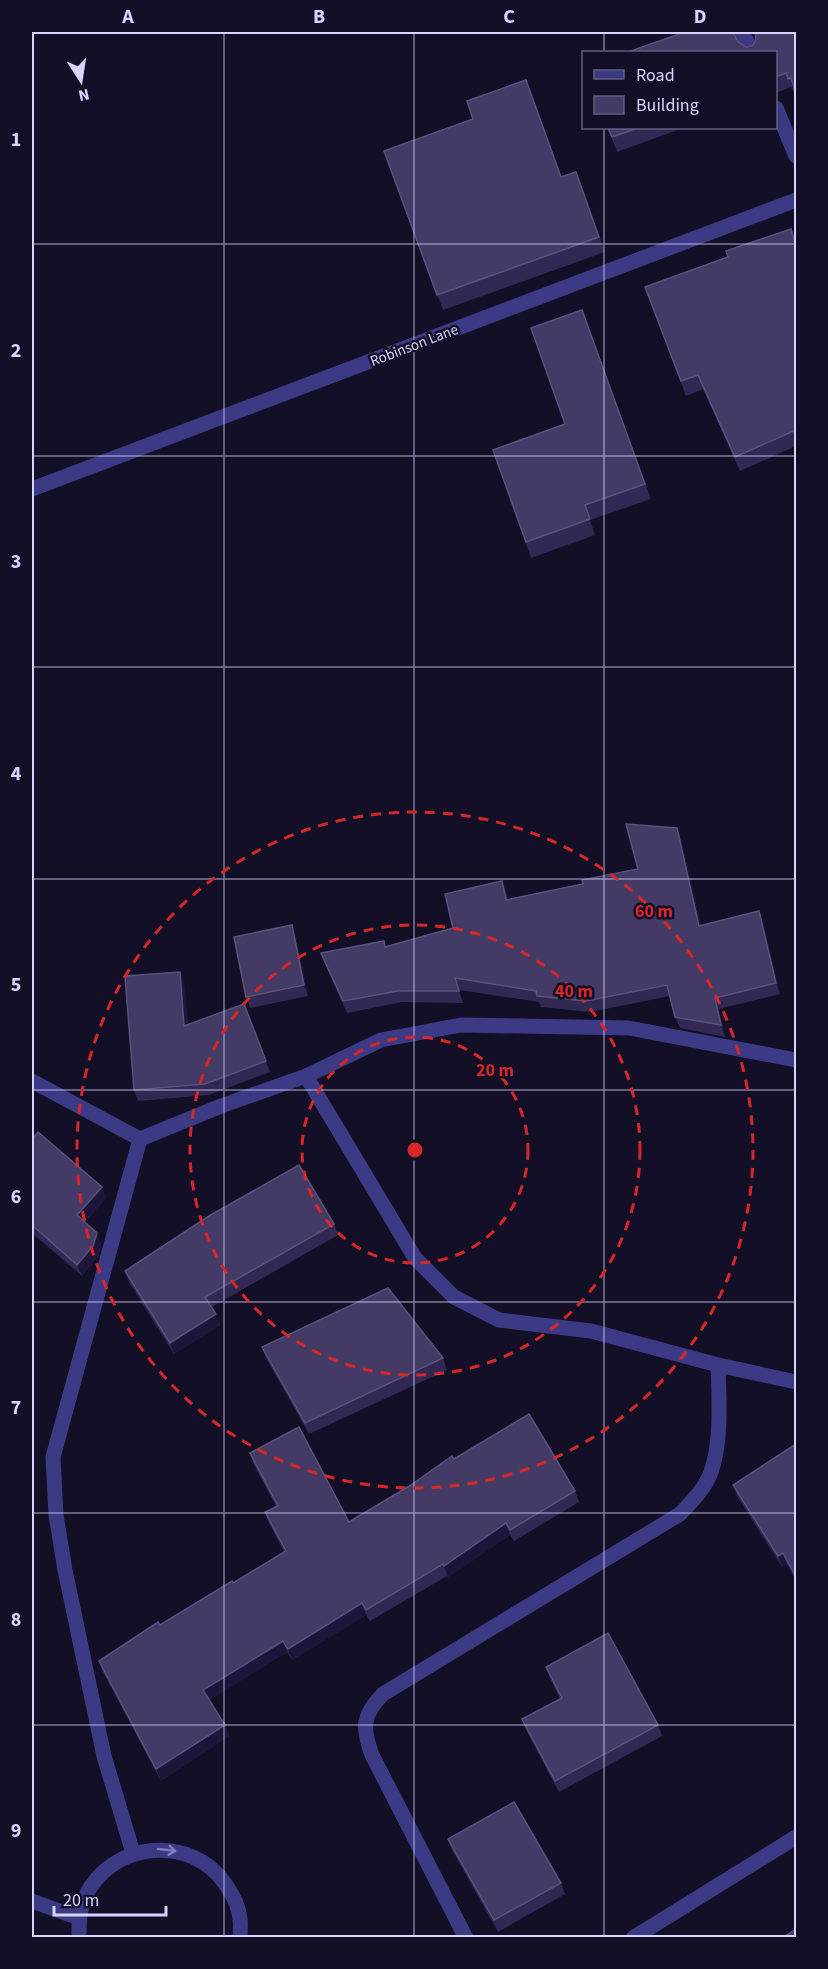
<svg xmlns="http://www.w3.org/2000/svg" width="828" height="1969" viewBox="0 0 828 1969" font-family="'Source Sans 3',sans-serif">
  <rect width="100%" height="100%" fill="#130f26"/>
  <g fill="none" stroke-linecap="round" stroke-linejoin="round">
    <g stroke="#3d3a85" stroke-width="15">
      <polyline points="742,32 752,52"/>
      <polyline points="776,108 796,156"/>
      <polyline points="32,489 796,200"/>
      <polyline points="306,1076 415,1258 454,1297 499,1320 591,1331 718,1365 796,1382"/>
      <polyline points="32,1081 140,1139 221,1106 306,1076 381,1040 461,1025 629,1028 796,1060"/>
      <polyline points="133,1853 104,1756 65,1570 56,1515 53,1457 140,1139"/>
      <polyline points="32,1901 79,1918"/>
      <path d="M 79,1938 C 79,1923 79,1910 85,1897 C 111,1841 192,1833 226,1885 C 233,1895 239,1907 240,1919 C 241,1925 240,1932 240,1938"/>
      <path d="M 466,1938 L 372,1755 C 362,1728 362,1715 383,1694 L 680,1514 C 691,1502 705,1489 711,1472 C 722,1441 719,1398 718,1365"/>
      <polyline points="633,1938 796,1837"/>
    </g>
  </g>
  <g fill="#312854">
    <polygon points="752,32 796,32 796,93 794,94 791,87 776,93 776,52 628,52 738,42 746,47 752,46 755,42 755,38"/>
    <polygon points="608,128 683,128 617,152"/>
    <polygon points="384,151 561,177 576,172 605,252 443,310"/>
    <polygon points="796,245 796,446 740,471 703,389 686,396 645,287"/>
    <polygon points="582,310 651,499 590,520 595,535 531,558 493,450 565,424"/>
    <polygon points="681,839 701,926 759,911 763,922 780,994 719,1009 725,1037 680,1028 675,1017 670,996 590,1012 541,1007 539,1002 459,990 463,1003 402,1002 347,1013 325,964 321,953 386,947 453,928 502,881 508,899 583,884 638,869"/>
    <polygon points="296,936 308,996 250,1008 246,997"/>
    <polygon points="180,972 184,983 188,1025 244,1004 270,1072 209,1095 138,1101 134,1090"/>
    <polygon points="32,1139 102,1187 106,1198 85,1222 97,1233 101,1244 98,1257 82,1276 32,1233"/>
    <polygon points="334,1224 338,1235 212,1307 216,1314 220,1325 174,1354 129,1282 125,1271"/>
    <polygon points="262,1347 443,1358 447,1370 309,1434 266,1358"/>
    <polygon points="796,1444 796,1581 787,1564 782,1567 737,1496 733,1485"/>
    <polygon points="250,1453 349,1522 454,1459 575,1491 579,1502 514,1541 510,1535 448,1577 447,1576 370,1621 366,1615 292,1660 287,1652 209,1700 225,1725 229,1736 161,1781 103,1672 99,1661 233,1583 284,1552 269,1523 265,1512 276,1506 254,1465"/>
    <polygon points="546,1667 658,1725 662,1736 559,1792 526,1730 522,1719 560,1699 550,1678"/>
    <polygon points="448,1839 561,1883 565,1894 498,1932 452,1850"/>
  </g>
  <g fill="#1d163a">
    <polygon points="677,828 681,839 703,937 699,926"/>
    <polygon points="759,911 763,922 780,994 776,983"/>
    <polygon points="292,925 296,936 308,996 304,985"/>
    <polygon points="180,972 184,983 189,1037 184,1026"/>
    <polygon points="715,998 719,1009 725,1037 721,1025"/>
    <polygon points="102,1187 106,1198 81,1226 77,1215"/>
    <polygon points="97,1233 101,1244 98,1257 82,1276 77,1265"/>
    <polygon points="216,1314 220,1325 174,1354 170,1343"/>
    <polygon points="506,1523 510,1535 448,1577 444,1566"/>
    <polygon points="783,1553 787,1564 782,1567 778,1556"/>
    <polygon points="362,1603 366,1615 292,1660 288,1649"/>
    <polygon points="283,1641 287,1652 207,1702 203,1690"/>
    <polygon points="225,1725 229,1736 161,1781 156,1769"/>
  </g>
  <g fill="#433a66" stroke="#5a527e" stroke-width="1.5">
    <polygon points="685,32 733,32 738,42 746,47 752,46 755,42 756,34 754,32 796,32 796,93 791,78 788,79 786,73 776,77 776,52 628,52"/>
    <polygon points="526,80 561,177 576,172 599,237 437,295 384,151 473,119 467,101"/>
    <polygon points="608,128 638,128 612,137"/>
    <polygon points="791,229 796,246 796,430 735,457 698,375 681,381 645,287 728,257 726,251"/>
    <polygon points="582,310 645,484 585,505 590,519 526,542 493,450 565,424 531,328"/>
    <polygon points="626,824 677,828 699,926 759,911 776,983 715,998 721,1025 675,1017 667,985 586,1001 537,996 536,991 455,978 459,991 398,991 343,1001 321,953 384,941 385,947 453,928 445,894 502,881 506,900 583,884 582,880 638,869"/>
    <polygon points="292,925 304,985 246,997 234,937"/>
    <polygon points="180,972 184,1026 244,1004 266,1061 205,1084 134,1090 125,976"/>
    <polygon points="38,1132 102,1187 77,1215 97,1233 93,1246 77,1265 32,1225 32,1139"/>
    <polygon points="299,1165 334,1224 205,1297 216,1314 170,1343 125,1271 209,1216"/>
    <polygon points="388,1288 443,1358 305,1423 262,1347"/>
    <polygon points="529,1414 575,1491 510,1530 506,1523 444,1566 443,1564 366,1610 362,1603 288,1649 283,1641 203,1690 225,1725 156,1769 99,1661 158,1622 160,1625 232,1581 233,1583 286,1551 265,1512 278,1506 250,1453 299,1427 349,1522 411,1485 452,1456 454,1459"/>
    <polygon points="796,1444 796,1577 783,1553 778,1556 733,1485"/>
    <polygon points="608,1633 658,1725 555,1781 522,1719 562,1698 546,1667"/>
    <polygon points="514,1802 561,1883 494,1920 448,1839"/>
    <polygon points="796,1929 796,1938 782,1938"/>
  </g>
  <defs><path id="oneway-shaft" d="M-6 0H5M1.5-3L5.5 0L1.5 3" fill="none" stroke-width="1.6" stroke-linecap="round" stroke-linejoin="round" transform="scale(1.5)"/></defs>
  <use stroke="#837fbc" href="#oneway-shaft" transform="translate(167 1850) rotate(7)"/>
  <path fill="none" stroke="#d9d4ff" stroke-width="1.5" stroke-opacity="0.55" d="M 224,32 L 224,1938M 414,32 L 414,1938M 604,32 L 604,52M 604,128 L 604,1938M 32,244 L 796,244M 32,456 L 796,456M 32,667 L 796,667M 32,879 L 796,879M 32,1090 L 796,1090M 32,1302 L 796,1302M 32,1513 L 796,1513M 32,1725 L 796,1725"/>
  <g fill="none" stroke="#d62828" stroke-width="3" stroke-dasharray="10 8">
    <circle cx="415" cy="1150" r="113"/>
    <circle cx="415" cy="1150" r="225"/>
    <circle cx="415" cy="1150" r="338"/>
  </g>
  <g text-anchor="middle" stroke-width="5" stroke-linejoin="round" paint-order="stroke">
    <g font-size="15" fill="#d9d4ff" stroke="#130f26">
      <text transform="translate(414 345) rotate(-21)" y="5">Robinson Lane</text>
    </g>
  </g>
  <circle cx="415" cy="1150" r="9" fill="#d62828" stroke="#130f26" stroke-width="3"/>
  <g font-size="18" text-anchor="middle" font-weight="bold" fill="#d62828" stroke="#130f26" stroke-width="5" stroke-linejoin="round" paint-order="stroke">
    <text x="654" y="917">60 m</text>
    <text x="574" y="997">40 m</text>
    <text x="495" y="1076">20 m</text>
  </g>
  <rect width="828" height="1969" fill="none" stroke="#130f26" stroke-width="66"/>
  <rect x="582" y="51" width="195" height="78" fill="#130f26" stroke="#625e7d" stroke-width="1.5"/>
  <rect x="594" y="70" width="30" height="9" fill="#3d3a85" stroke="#625e7d" stroke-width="1.5"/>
  <text x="636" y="81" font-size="18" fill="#d9d4ff">Road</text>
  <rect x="594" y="96" width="30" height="18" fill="#433a66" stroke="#625e7d" stroke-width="1.5"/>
  <text x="636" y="111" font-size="18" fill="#d9d4ff">Building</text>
  <g transform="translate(81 81) rotate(168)" stroke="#130f26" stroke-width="4.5" paint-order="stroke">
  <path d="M0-4.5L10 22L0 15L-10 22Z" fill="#d9d4ff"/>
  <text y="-9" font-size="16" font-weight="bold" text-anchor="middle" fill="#d9d4ff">N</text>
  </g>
  <path d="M54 1906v9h112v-9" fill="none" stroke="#d9d4ff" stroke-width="3"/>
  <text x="63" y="1906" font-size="18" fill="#d9d4ff" stroke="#130f26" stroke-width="4.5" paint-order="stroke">20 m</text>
  <rect x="33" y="33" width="762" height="1903" fill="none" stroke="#d9d4ff" stroke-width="2"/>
  <g font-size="20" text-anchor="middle" font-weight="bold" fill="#d9d4ff">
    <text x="128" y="23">A</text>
    <text x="319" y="23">B</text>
    <text x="509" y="23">C</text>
    <text x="700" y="23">D</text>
    <text x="16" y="146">1</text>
    <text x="16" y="357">2</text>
    <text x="16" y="568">3</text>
    <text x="16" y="780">4</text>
    <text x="16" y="991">5</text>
    <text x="16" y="1203">6</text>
    <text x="16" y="1414">7</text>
    <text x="16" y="1626">8</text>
    <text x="16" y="1837">9</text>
  </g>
</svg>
